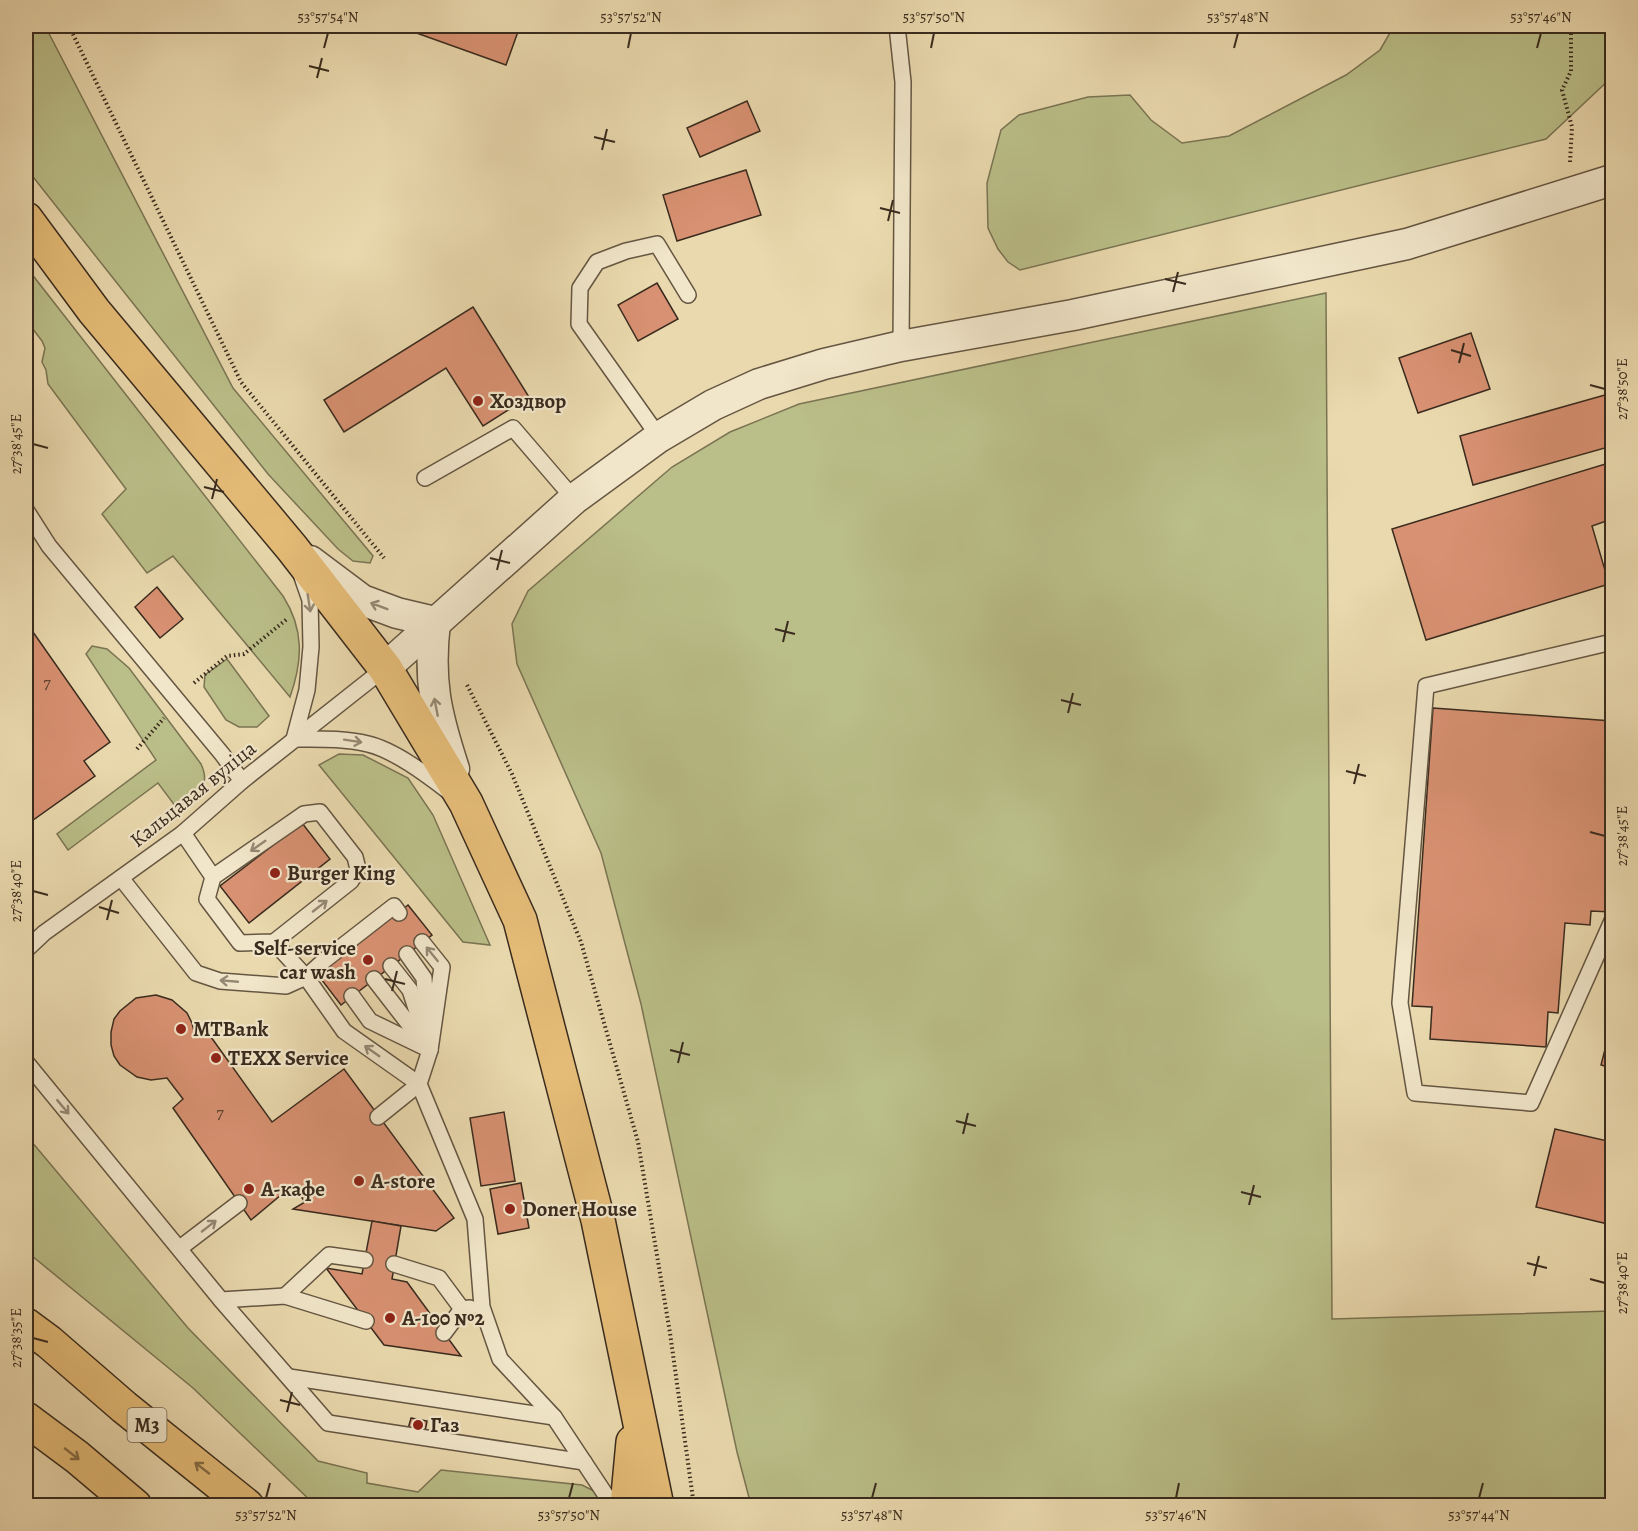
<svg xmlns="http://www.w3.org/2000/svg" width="1638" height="1531" viewBox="0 0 1638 1531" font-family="Alegreya,serif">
  <rect width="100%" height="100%" fill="#ead9ae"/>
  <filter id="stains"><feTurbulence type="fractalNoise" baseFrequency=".00333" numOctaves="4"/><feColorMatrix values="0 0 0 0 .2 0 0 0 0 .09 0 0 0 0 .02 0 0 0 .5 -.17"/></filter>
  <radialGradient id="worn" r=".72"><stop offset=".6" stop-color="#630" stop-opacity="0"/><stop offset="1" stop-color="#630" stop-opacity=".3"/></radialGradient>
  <g fill="#babe88" stroke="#7a7453" stroke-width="1.5">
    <polygon points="26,26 45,26 233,388 373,556 370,563 353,561 338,549 268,474 26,168"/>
    <polygon points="1394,26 1612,26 1612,77 1546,139 1020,270 1008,262 998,249 988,228 987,183 1001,130 1019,115 1088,97 1130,95 1151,120 1182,143 1229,136 1346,75 1380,50"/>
    <path d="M 26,264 L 31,273 L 283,596 C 304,629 303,660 290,697 L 173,556 L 147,573 L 102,514 L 126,489 L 48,384 L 46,370 L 42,362 L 45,348 L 42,341 L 26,320 Z"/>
    <polygon points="1326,293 1332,1319 1612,1311 1612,1505 751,1505 737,1452 641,1004 601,853 517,664 512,624 528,591 672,467 730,432 799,404"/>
    <path d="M 92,646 L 107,649 L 129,668 L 201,764 C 212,787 196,797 179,811 L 158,783 L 68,850 L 57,834 L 156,760 L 86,654 Z"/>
    <polygon points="227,659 269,716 257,727 239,727 226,720 204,687 205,675"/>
    <polygon points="339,754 363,755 408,778 433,815 490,945 463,942 319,765"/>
    <polygon points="26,1135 188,1328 318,1461 367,1473 367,1483 418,1492 441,1470 582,1485 598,1493 599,1505 315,1505 193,1388 26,1251"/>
  </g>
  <g fill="#d89172" stroke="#392b1e" stroke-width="1.5">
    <polygon points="397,26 520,26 506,65"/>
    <polygon points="747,101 760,131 700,157 687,128"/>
    <polygon points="746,170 761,215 677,241 663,195"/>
    <polygon points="657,283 678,319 638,341 618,305"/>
    <polygon points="473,307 529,397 483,426 446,368 344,432 324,400"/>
    <polygon points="1471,333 1490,389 1418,413 1399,358"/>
    <polygon points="1612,393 1612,446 1473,485 1460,436"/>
    <polygon points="1612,462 1612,519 1592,526 1609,584 1426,640 1392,529"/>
    <polygon points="157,587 183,619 160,638 135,607"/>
    <polygon points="26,622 110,742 84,761 95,776 26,825"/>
    <polygon points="1433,708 1612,721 1612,912 1591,911 1590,925 1565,923 1558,1013 1548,1012 1546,1047 1430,1039 1432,1007 1412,1006"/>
    <polygon points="302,823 330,859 249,923 220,886"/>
    <polygon points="408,905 432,935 341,1005 318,975"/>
    <polygon points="156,995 172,1000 187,1013 192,1023 195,1035 211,1037 272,1122 344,1069 454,1218 436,1231 293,1209 305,1202 293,1185 251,1220 173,1108 183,1099 167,1078 151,1080 137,1077 120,1065 114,1056 111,1045 111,1032 114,1019 120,1011 136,998"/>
    <polygon points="1612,1022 1612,1068 1601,1065"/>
    <polygon points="504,1112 515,1181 481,1186 470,1118"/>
    <polygon points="1555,1129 1612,1142 1612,1225 1536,1207"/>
    <polygon points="521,1183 529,1228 498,1234 490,1189"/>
    <polygon points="372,1221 401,1226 392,1279 407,1282 461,1356 384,1345 326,1268 362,1274"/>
    <polygon points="411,1418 427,1421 425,1432 408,1429"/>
  </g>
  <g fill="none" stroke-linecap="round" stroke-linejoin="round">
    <defs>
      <g id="service">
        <polyline points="897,26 903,82 901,346"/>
        <polyline points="659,437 579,324 580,288 597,262 626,251 657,244 688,295"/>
        <polyline points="425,478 513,428 574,499"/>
        <polyline points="26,510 49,546 222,754 242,781"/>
        <polyline points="1612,642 1426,686 1400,1003 1415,1093 1531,1103 1612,921"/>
        <polyline points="294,739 307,690 311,647 310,600 302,577"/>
        <path d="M 294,739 C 319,739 344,738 368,744 C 394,750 427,775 448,791"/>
        <polyline points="183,833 213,877 207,899 240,943 274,942 351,881 358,869 355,857 320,812 304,814 213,877"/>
        <polyline points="121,878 196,973 220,981 286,986 306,977 326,959 394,906 399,913"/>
        <polyline points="274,942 306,977 344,1031 419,1084 378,1117"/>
        <polyline points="422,942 442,967 430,1050 419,1084 475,1219 482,1307 500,1359 554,1417 613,1506"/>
        <polyline points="26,950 44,933 183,833 242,781 385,668"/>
        <polyline points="407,954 424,978 427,1020"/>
        <polyline points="391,966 410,990 422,1027"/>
        <polyline points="374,979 422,1041"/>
        <polyline points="352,996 370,1021 430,1050"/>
        <polyline points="26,1062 221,1300 328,1423 584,1462"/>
        <polyline points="180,1248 239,1203"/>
        <polyline points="394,1264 439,1278 462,1309"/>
        <polyline points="285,1296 329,1255 365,1260"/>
        <polyline points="221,1300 285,1296 366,1321"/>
        <polyline points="444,1333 462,1309 470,1308"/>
        <polyline points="289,1377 554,1417"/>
      </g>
      <g id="minor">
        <polyline points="310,561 362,600 397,613 435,622"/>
        <path d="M 435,622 C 428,681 436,714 454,769"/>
        <polyline points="385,668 574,499 659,437 713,405 759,384 824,364 901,346 1073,315 1407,244 1612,180"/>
      </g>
      <g id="trunk">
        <polyline points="26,219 94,311 292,548 385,668 466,803 520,920 598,1220 657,1506"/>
        <polyline points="26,1325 49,1342 124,1407 247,1506"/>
        <polyline points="26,1419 77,1457 135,1506"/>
        <polyline points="627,1506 633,1442"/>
      </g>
    </defs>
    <use href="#service" stroke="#655642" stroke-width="18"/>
    <use href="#minor" stroke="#655642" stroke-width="33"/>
    <use href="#trunk" stroke="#392b1e" stroke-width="36"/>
    <g stroke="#392b1e" stroke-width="4" stroke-dasharray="1.5 3" stroke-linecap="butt">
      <polyline points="69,26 241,382 384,558"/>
      <polyline points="1570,162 1572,127 1562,90 1571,71 1571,26"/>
      <polyline points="194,683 227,656 244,654 287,619"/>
      <polyline points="467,685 512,774 581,942 638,1142 670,1333 694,1506"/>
      <polyline points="137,749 164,718"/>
    </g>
    <use href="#service" stroke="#f1e6ca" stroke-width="15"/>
    <use href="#minor" stroke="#f1e6ca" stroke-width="30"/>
    <use href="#trunk" stroke="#e5bc77" stroke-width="33"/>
  </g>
  <defs><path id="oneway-shaft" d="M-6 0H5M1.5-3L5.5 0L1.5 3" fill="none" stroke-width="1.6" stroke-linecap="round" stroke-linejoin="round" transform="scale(1.5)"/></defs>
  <g stroke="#958874">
    <use href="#oneway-shaft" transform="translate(309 603) rotate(81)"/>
    <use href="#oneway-shaft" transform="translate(379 606) rotate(-159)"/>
    <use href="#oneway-shaft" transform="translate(436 707) rotate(-101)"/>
    <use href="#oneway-shaft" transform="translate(353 741) rotate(9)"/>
    <use href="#oneway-shaft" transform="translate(258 846) rotate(145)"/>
    <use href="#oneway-shaft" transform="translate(320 906) rotate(-38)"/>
    <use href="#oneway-shaft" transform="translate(432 954) rotate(-129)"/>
    <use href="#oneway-shaft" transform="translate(229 981) rotate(-175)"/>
    <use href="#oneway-shaft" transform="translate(372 1051) rotate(-145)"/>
    <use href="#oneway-shaft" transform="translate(63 1107) rotate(50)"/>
    <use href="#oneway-shaft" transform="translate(209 1226) rotate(-38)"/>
  </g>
  <g stroke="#866c46">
    <use href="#oneway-shaft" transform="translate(72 1454) rotate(38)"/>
    <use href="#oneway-shaft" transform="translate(202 1468) rotate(-142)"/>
  </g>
  <path fill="none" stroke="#392b1e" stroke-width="2" d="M 324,48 L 328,33M 628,48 L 631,33M 931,48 L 934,33M 1234,48 L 1238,33M 1537,48 L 1541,33M 309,66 L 329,71M 317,78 L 322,58M 594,137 L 615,142M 602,150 L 607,129M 880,208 L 900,213M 888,221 L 893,200M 1165,279 L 1186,284M 1173,292 L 1178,272M 1451,350 L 1471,356M 1459,363 L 1464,343M 1590,385 L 1605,389M 33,444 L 48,448M 204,487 L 224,492M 212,499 L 217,479M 490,558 L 510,563M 497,570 L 502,550M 775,629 L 795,634M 783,642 L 788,621M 1061,700 L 1081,705M 1068,713 L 1073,693M 1346,771 L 1366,776M 1354,784 L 1359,764M 1590,832 L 1605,836M 33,891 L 48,895M 99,907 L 119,913M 107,920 L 112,900M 385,979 L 405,984M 392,991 L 397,971M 670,1050 L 690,1055M 678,1063 L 683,1042M 956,1121 L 976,1126M 963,1134 L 968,1113M 1241,1192 L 1261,1197M 1249,1205 L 1254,1185M 1527,1263 L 1547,1268M 1534,1276 L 1539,1256M 1590,1279 L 1605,1283M 33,1338 L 48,1342M 280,1400 L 300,1405M 287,1412 L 292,1392M 266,1498 L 270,1483M 569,1498 L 573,1483M 872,1498 L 876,1483M 1176,1498 L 1179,1483M 1479,1498 L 1483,1483"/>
  <g fill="#8f2418" stroke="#f1e6ca" stroke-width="2">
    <circle cx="478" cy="401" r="6"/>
    <circle cx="275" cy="873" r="6"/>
    <circle cx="368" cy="960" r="6"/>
    <circle cx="181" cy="1029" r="6"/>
    <circle cx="216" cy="1058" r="6"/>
    <circle cx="359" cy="1181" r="6"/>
    <circle cx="249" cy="1189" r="6"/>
    <circle cx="510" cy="1209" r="6"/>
    <circle cx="390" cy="1318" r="6"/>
    <circle cx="418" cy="1425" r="6"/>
  </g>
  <g text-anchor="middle" stroke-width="4.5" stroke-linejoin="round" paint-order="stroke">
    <g font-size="18" fill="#614433">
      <text x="47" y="688">7</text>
      <text x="220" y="1118">7</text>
    </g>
    <rect fill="#f1e6ca" stroke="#706352" stroke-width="1.5" x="127.5" y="1408" width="39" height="34" rx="4.5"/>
    <g font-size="20" font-weight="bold" fill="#392b1e">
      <text x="147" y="1432">М3</text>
    </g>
    <g font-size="21" font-weight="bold" fill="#392b1e" stroke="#f1e6ca" text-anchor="start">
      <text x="490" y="408">Хоздвор</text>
      <text x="287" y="880">Burger King</text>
      <text x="356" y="955" text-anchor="end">Self-service<tspan x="356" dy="24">car wash</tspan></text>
      <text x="193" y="1036">MTBank</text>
      <text x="228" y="1065">TEXX Service</text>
      <text x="371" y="1188">A-store</text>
      <text x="261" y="1196">А-кафе</text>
      <text x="522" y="1216">Doner House</text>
      <text x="402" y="1325">А-100 №2</text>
      <text x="430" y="1432">Газ</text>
    </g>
    <g font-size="21" fill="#392b1e" stroke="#f1e6ca">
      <text transform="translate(193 794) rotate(-39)" y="7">Кальцавая вуліца</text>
    </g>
  </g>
  <rect width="1638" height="1531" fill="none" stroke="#ead9ae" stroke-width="66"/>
  <rect x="33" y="33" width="1572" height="1465" fill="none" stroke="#392b1e" stroke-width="2"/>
  <g font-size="15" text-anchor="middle" fill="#392b1e">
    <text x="328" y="22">53°57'54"N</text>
    <text x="631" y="22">53°57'52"N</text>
    <text x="934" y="22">53°57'50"N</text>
    <text x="1238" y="22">53°57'48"N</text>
    <text x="1541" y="22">53°57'46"N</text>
    <text transform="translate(1622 389) rotate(-90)" y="5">27°38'50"E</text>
    <text transform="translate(16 444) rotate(-90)" y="5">27°38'45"E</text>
    <text transform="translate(1622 836) rotate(-90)" y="5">27°38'45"E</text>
    <text transform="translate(16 891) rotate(-90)" y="5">27°38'40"E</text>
    <text transform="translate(1622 1283) rotate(-90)" y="5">27°38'40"E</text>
    <text transform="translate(16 1338) rotate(-90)" y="5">27°38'35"E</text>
    <text x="266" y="1520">53°57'52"N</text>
    <text x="569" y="1520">53°57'50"N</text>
    <text x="872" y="1520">53°57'48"N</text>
    <text x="1176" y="1520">53°57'46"N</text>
    <text x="1479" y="1520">53°57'44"N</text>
  </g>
  <rect width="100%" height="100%" filter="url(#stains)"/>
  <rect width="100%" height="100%" fill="url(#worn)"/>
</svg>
